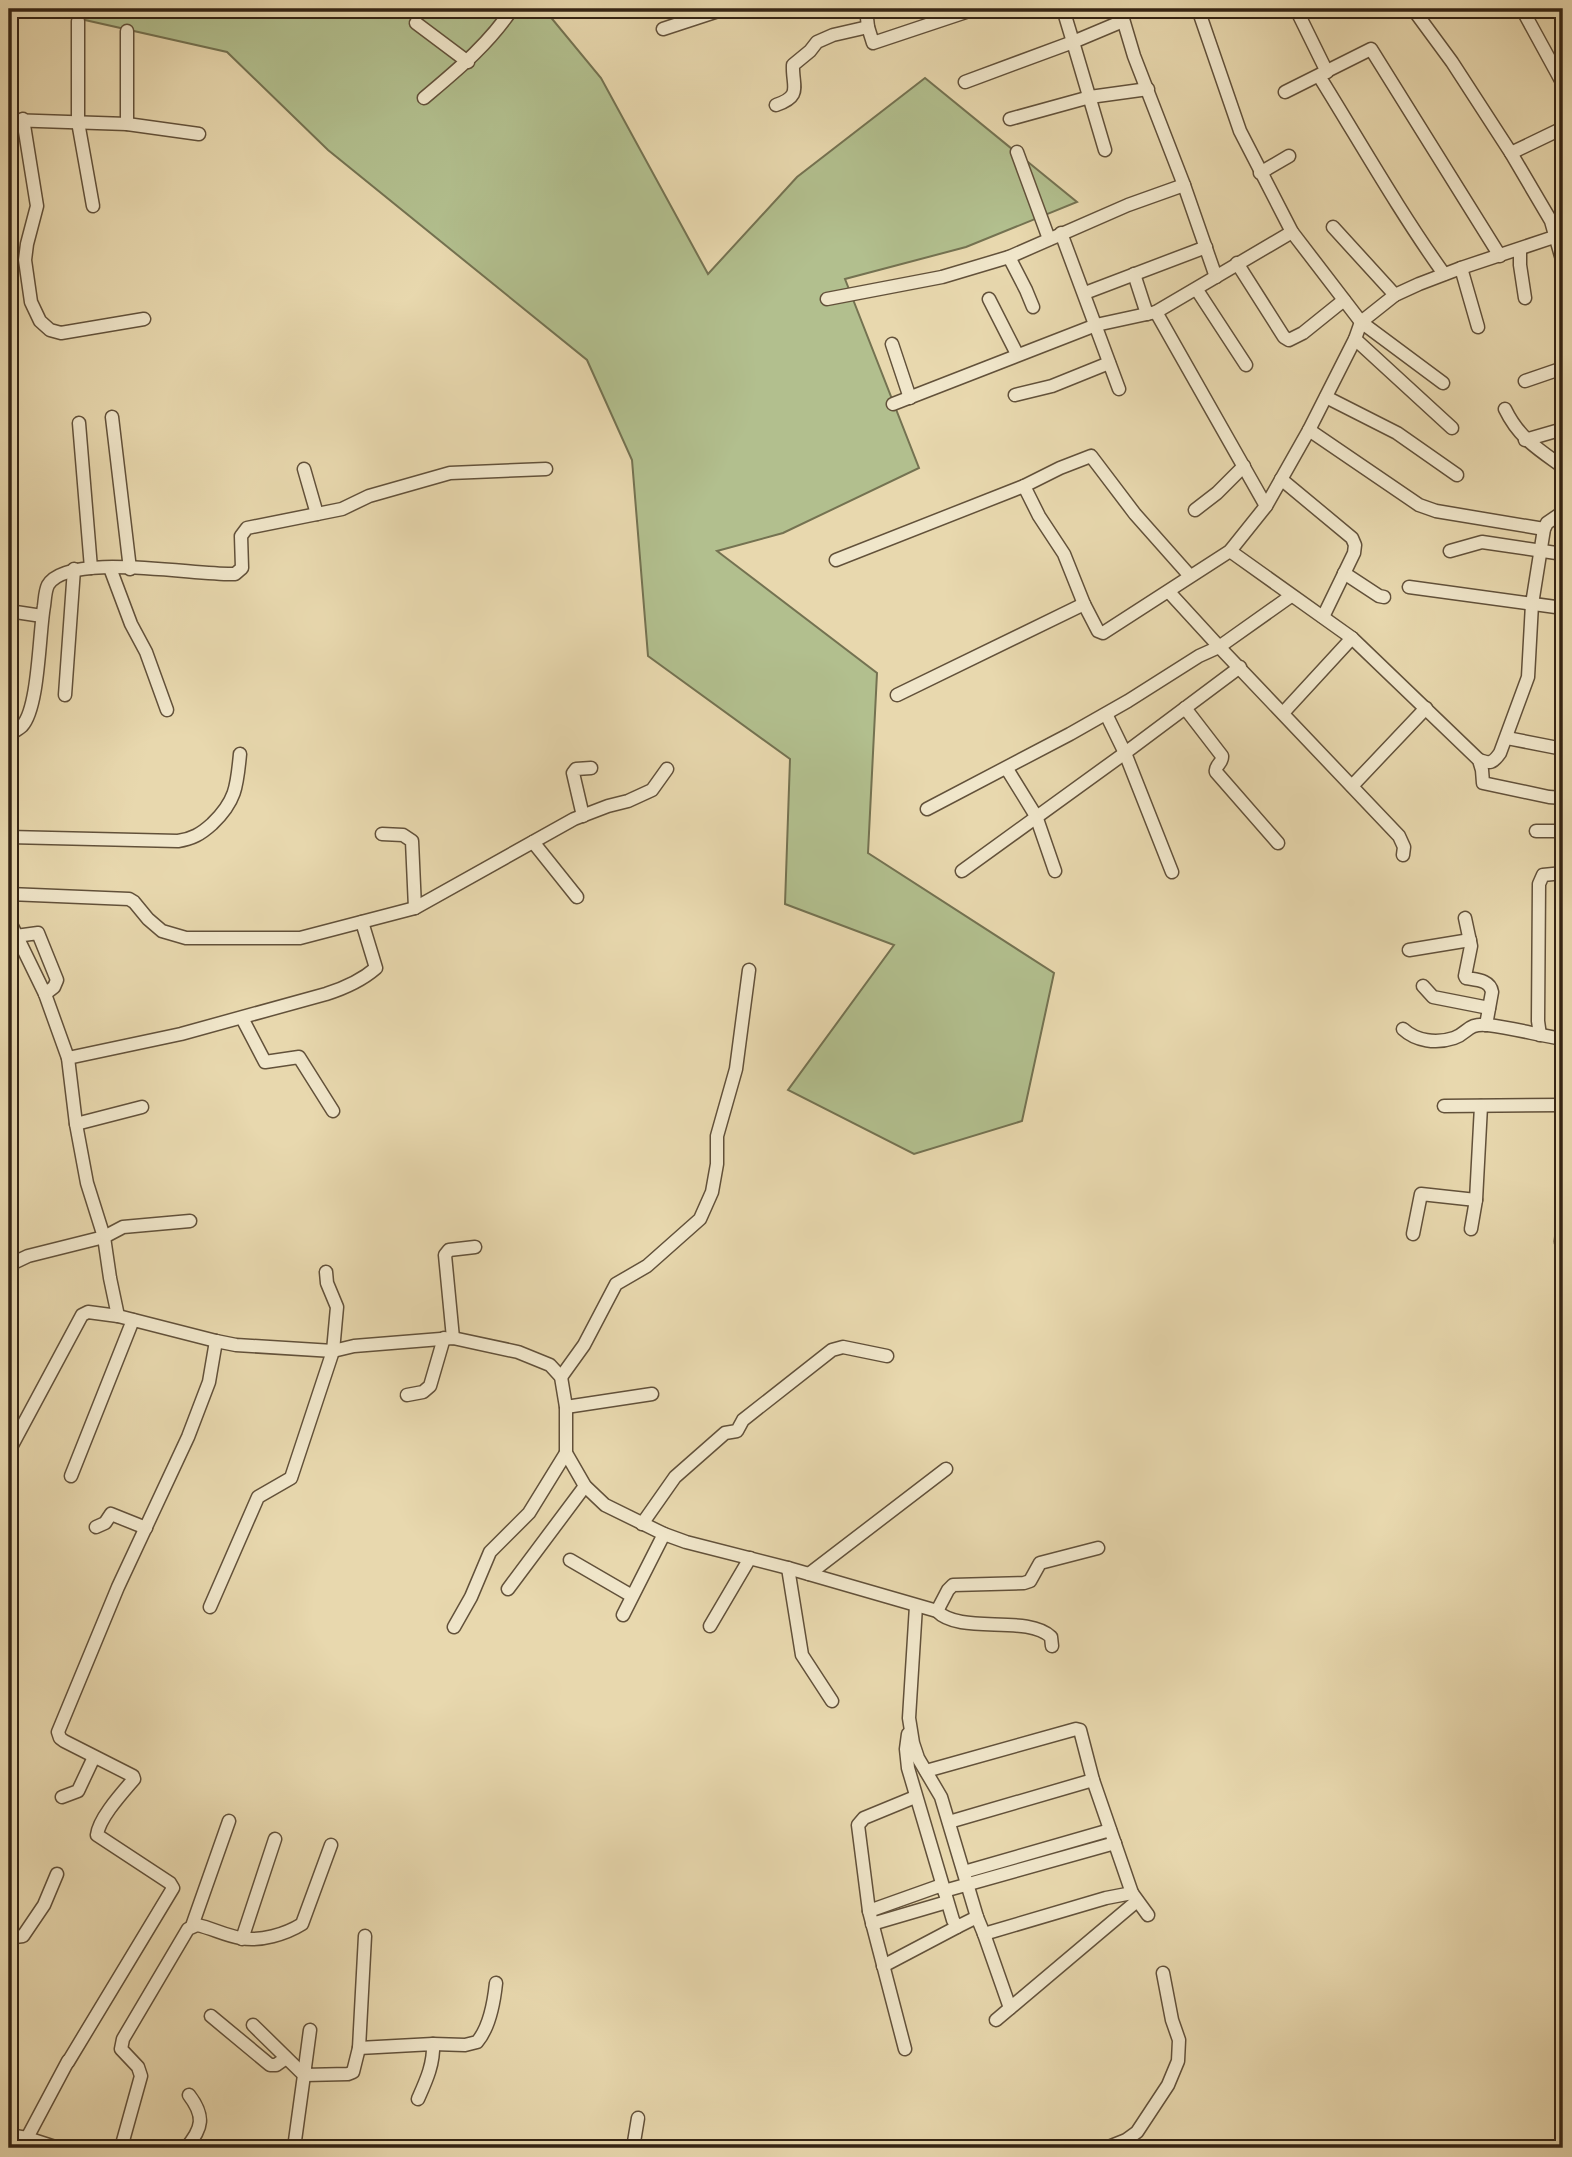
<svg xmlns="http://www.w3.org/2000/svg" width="1572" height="2157" viewBox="0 0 1572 2157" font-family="'IM FELL DW Pica',serif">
  <rect width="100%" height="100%" fill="#e8d8ae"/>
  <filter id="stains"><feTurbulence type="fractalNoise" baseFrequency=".00286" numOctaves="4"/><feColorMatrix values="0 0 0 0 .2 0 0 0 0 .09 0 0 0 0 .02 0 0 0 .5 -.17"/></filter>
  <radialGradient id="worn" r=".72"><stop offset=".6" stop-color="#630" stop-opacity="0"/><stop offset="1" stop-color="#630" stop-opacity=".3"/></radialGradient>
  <polygon fill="#b2bf8e" stroke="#747251" stroke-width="2" points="36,9 544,9 601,78 708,274 797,177 925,78 1077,202 966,247 845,279 919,468 783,533 717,551 877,673 868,853 1054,973 1022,1121 914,1154 788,1090 894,945 785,904 790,759 648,656 632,460 587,360 328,150 227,52"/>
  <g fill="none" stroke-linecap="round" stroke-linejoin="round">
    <defs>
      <g id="minor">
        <polyline points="866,9 868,27 873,43 975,9"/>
        <polyline points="1063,9 1073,42 1123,21"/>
        <polyline points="1120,9 1134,56 1184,185 1216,277"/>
        <polyline points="1198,9 1240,131 1292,232 1361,322 1443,383"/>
        <polyline points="1296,9 1327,72"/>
        <polyline points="1413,9 1452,62 1511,153 1551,221 1563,263"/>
        <polyline points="1522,9 1563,84"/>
        <polyline points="78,21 78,122 93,206"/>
        <polyline points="416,23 468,62"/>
        <polyline points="663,29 724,9"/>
        <polyline points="127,31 127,124"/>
        <path d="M 1319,76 C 1360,142 1399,211 1444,274"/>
        <polyline points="965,82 1073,42 1105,150"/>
        <polyline points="1285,92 1371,49 1500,256"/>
        <path d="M 424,98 C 457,70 488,45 512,9"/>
        <path d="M 776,105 C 803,96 792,86 793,65 L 810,51 L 817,42 L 833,35 L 868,27"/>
        <polyline points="23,119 37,206 27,244 25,260 31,302 40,321 50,330 61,333 144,319"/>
        <polyline points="1010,119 1090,97 1148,89"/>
        <polyline points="9,120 127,124 199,134"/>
        <polyline points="1017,152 1049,239"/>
        <polyline points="1511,153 1563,128"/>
        <polyline points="1260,173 1289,156"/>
        <polyline points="1333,227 1395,295"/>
        <polyline points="1061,233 1119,389"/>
        <polyline points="1520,250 1520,265 1525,298"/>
        <polyline points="1009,257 1026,290 1033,307"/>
        <polyline points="1237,263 1284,337 1289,340 1303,333 1344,300"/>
        <polyline points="1461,268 1478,327"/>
        <polyline points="1134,274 1147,314"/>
        <polyline points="1197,290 1246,365"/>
        <polyline points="1085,293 1206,247"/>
        <polyline points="827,299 942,277 1009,257 1128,205 1184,185"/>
        <polyline points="989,299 1017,354"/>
        <polyline points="1355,339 1452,428"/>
        <polyline points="892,344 910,398"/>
        <polyline points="1525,381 1563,368"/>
        <polyline points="1015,395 1052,386 1109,363"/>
        <polyline points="1326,397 1397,433 1457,475"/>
        <polyline points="893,404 1096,325 1156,312"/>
        <path d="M 1505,409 C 1519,438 1538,449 1563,467"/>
        <polyline points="112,417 130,569"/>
        <polyline points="79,423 91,568"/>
        <polyline points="1309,430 1419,505 1436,511 1544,529"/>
        <polyline points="1525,440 1563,429"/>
        <polyline points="304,469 317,514"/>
        <polyline points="1281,479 1352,538 1355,545 1354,553 1323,617"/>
        <polyline points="1024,486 1039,516 1064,554 1084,604 1098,631 1103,633 1230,551 1266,506 1309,430 1355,339 1361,322 1395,295 1419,284 1461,268 1563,234"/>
        <polyline points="1266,506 1156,312 1292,232"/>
        <polyline points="1195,510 1217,493 1244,466"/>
        <polyline points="1230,551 1352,638 1479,760 1482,770 1483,783 1549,797 1563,798"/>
        <polyline points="1450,551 1482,542 1563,554"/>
        <polyline points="836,560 1024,486 1060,468 1091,456 1135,514 1190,576"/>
        <polyline points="110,568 131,624 146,652 167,710"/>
        <polyline points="1344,573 1379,596 1384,597"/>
        <polyline points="1409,587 1563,608"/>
        <polyline points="1169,592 1224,652 1399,836 1404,847 1403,855"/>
        <polyline points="9,611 42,616"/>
        <polyline points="65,695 74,569"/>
        <polyline points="897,695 1084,604"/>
        <path d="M 1185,708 L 1222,756 C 1223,763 1214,766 1216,772 L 1278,843"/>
        <polyline points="1283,713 1352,638"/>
        <polyline points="1106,714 1125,753 1172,872"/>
        <path d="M 9,735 C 13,732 19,729 22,726 C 39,708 39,633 44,606 C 45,599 45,591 48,585 C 68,551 198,576 235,574 L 242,568 L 241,536 L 247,528 L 342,509 L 369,496 L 450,473 L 546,469"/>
        <polyline points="1507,738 1563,749"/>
        <path d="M 1479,760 C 1490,764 1493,763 1500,753 L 1528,677 L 1532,604 L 1544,529 L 1547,523 L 1563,512"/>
        <polyline points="1007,769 1036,816 1055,871"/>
        <polyline points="1352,786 1426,708"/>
        <polyline points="927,809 1070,734 1128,701 1199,656 1219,647 1291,596"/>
        <polyline points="583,816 573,773 576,769 591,768"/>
        <polyline points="1536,831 1563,831"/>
        <polyline points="382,834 403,835 412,841 415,908"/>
        <path d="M 9,837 L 178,841 C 192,839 201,834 212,824 C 236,801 237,786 240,754"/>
        <polyline points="533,842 577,897"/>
        <polyline points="962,871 1125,753 1240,667"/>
        <polyline points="9,894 129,899 134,902 148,919 162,931 186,938 300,938 415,908 574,819 608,806 628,801 652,790 667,769"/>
        <path d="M 1465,918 L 1471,946 L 1465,976 L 1466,978 C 1477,980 1490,980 1492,992 L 1486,1025"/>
        <polyline points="9,920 45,994 68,1058 76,1124 87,1183 104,1237 110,1278 118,1316"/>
        <polyline points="9,940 16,936 38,933 57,980 54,987 45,994"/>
        <polyline points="1409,950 1470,940"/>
        <polyline points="1423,986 1433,997 1489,1008"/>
        <polyline points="242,1018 265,1062 299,1057 333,1111"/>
        <path d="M 1403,1029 C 1416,1041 1436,1044 1454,1038 C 1469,1033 1466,1023 1488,1025 C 1513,1028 1538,1035 1563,1039"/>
        <polyline points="1540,1035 1538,1021 1539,884 1543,875 1563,873"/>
        <path d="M 68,1058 L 181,1034 L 326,994 C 345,988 361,981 376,968 L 362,922"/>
        <polyline points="1444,1106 1563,1105"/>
        <polyline points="76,1124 142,1107"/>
        <polyline points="1471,1229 1476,1200 1481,1106"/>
        <polyline points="1413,1234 1421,1194 1476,1200"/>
        <polyline points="1561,1242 1563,1221"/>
        <polyline points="9,1265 28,1256 104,1237 123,1227 190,1221"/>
        <polyline points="453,1338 445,1255 449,1250 475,1247"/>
        <polyline points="561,1377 584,1345 616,1284 647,1266 700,1219 712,1192 717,1164 717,1136 736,1069 749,970"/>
        <polyline points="407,1395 423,1392 430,1386 444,1338"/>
        <polyline points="566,1407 652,1394"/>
        <path d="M 9,1451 L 82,1315 L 88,1312 L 118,1316 L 216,1341 L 236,1345 L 333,1351 L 354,1346 L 453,1338 L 518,1352 L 550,1365 L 561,1377 L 566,1407 L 566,1453 L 585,1486 L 605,1505 L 664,1534 L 686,1542 L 788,1568 L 937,1611 C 960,1635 1027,1614 1051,1637 L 1052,1646"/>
        <polyline points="71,1476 133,1320"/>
        <polyline points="642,1524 675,1477 725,1433 737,1431 743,1420 832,1350 843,1347 887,1356"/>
        <polyline points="96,1527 105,1523 111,1514 146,1528"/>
        <polyline points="570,1560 632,1596"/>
        <polyline points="788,1568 802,1655 832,1701"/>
        <polyline points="809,1574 946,1469"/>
        <polyline points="508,1589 585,1486"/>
        <polyline points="916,1606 909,1718 913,1743 918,1758 941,1797 977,1917 984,1934 1106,1898 1132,1893 1148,1915"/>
        <polyline points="210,1607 258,1497 291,1478 333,1351 337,1307 327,1283 326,1272"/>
        <polyline points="937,1611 948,1590 953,1585 1024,1583 1030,1581 1040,1563 1098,1548"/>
        <polyline points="623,1615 664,1534"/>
        <polyline points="710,1626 750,1558"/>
        <polyline points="454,1627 471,1597 490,1552 529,1513 566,1453"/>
        <polyline points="908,1734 906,1749 908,1768 953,1920 957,1927 977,1917"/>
        <polyline points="926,1771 1076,1729 1080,1730 1093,1780 1132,1893"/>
        <polyline points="62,1797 78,1791 94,1757"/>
        <polyline points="949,1822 1093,1780"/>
        <polyline points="964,1872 1110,1830"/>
        <polyline points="944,1891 1115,1843"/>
        <polyline points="869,1911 942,1885"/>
        <polyline points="872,1924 947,1902"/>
        <polyline points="192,1926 229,1821"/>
        <polyline points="9,1932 15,1937 23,1936 44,1905 57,1874"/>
        <polyline points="984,1934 1010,2008"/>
        <polyline points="242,1939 275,1839"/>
        <polyline points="883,1966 957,1927"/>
        <polyline points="211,2016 270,2065 276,2065 286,2058"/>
        <polyline points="996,2020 1137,1901"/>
        <polyline points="253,2025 304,2075 294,2148"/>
        <polyline points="310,2030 304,2075 348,2074 353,2072 359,2048 365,1936"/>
        <path d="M 433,2044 L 465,2045 L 477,2042 C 490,2027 494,2002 496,1983"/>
        <path d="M 359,2048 L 433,2044 C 434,2064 426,2081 418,2099"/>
        <polyline points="905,2049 869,1911 858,1825 864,1818 915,1797"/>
        <path d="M 68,2062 L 173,1888 L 170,1883 L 97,1835 C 99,1818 122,1793 134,1779 L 133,1776 L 64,1741 L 60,1738 L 58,1732 L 118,1587 L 188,1437 L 209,1382 L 216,1341"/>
        <polyline points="9,2135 27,2138 58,2148"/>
        <polyline points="27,2138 68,2061"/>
        <path d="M 121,2148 L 141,2076 L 138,2067 L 121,2049 L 123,2039 L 188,1929 L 197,1925 C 212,1928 226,1936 241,1938 C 260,1942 286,1934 302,1924 L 331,1845"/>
        <path d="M 186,2148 C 203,2128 205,2116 189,2095"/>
        <polyline points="633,2148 638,2118"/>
        <polyline points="1106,2148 1126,2140 1137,2132 1168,2085 1178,2061 1179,2040 1172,2020 1163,1973"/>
      </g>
    </defs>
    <use href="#minor" stroke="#62513a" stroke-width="15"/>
    <use href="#minor" stroke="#f0e6ca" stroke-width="12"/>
  </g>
  <rect width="1572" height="2157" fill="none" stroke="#e8d8ae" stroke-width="35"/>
  <rect x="10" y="10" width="1551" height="2136" fill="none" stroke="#352414" stroke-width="3.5"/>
  <rect x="18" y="18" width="1537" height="2122" fill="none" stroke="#352414" stroke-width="2"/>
  <rect width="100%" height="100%" filter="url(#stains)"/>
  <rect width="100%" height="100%" fill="url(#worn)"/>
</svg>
